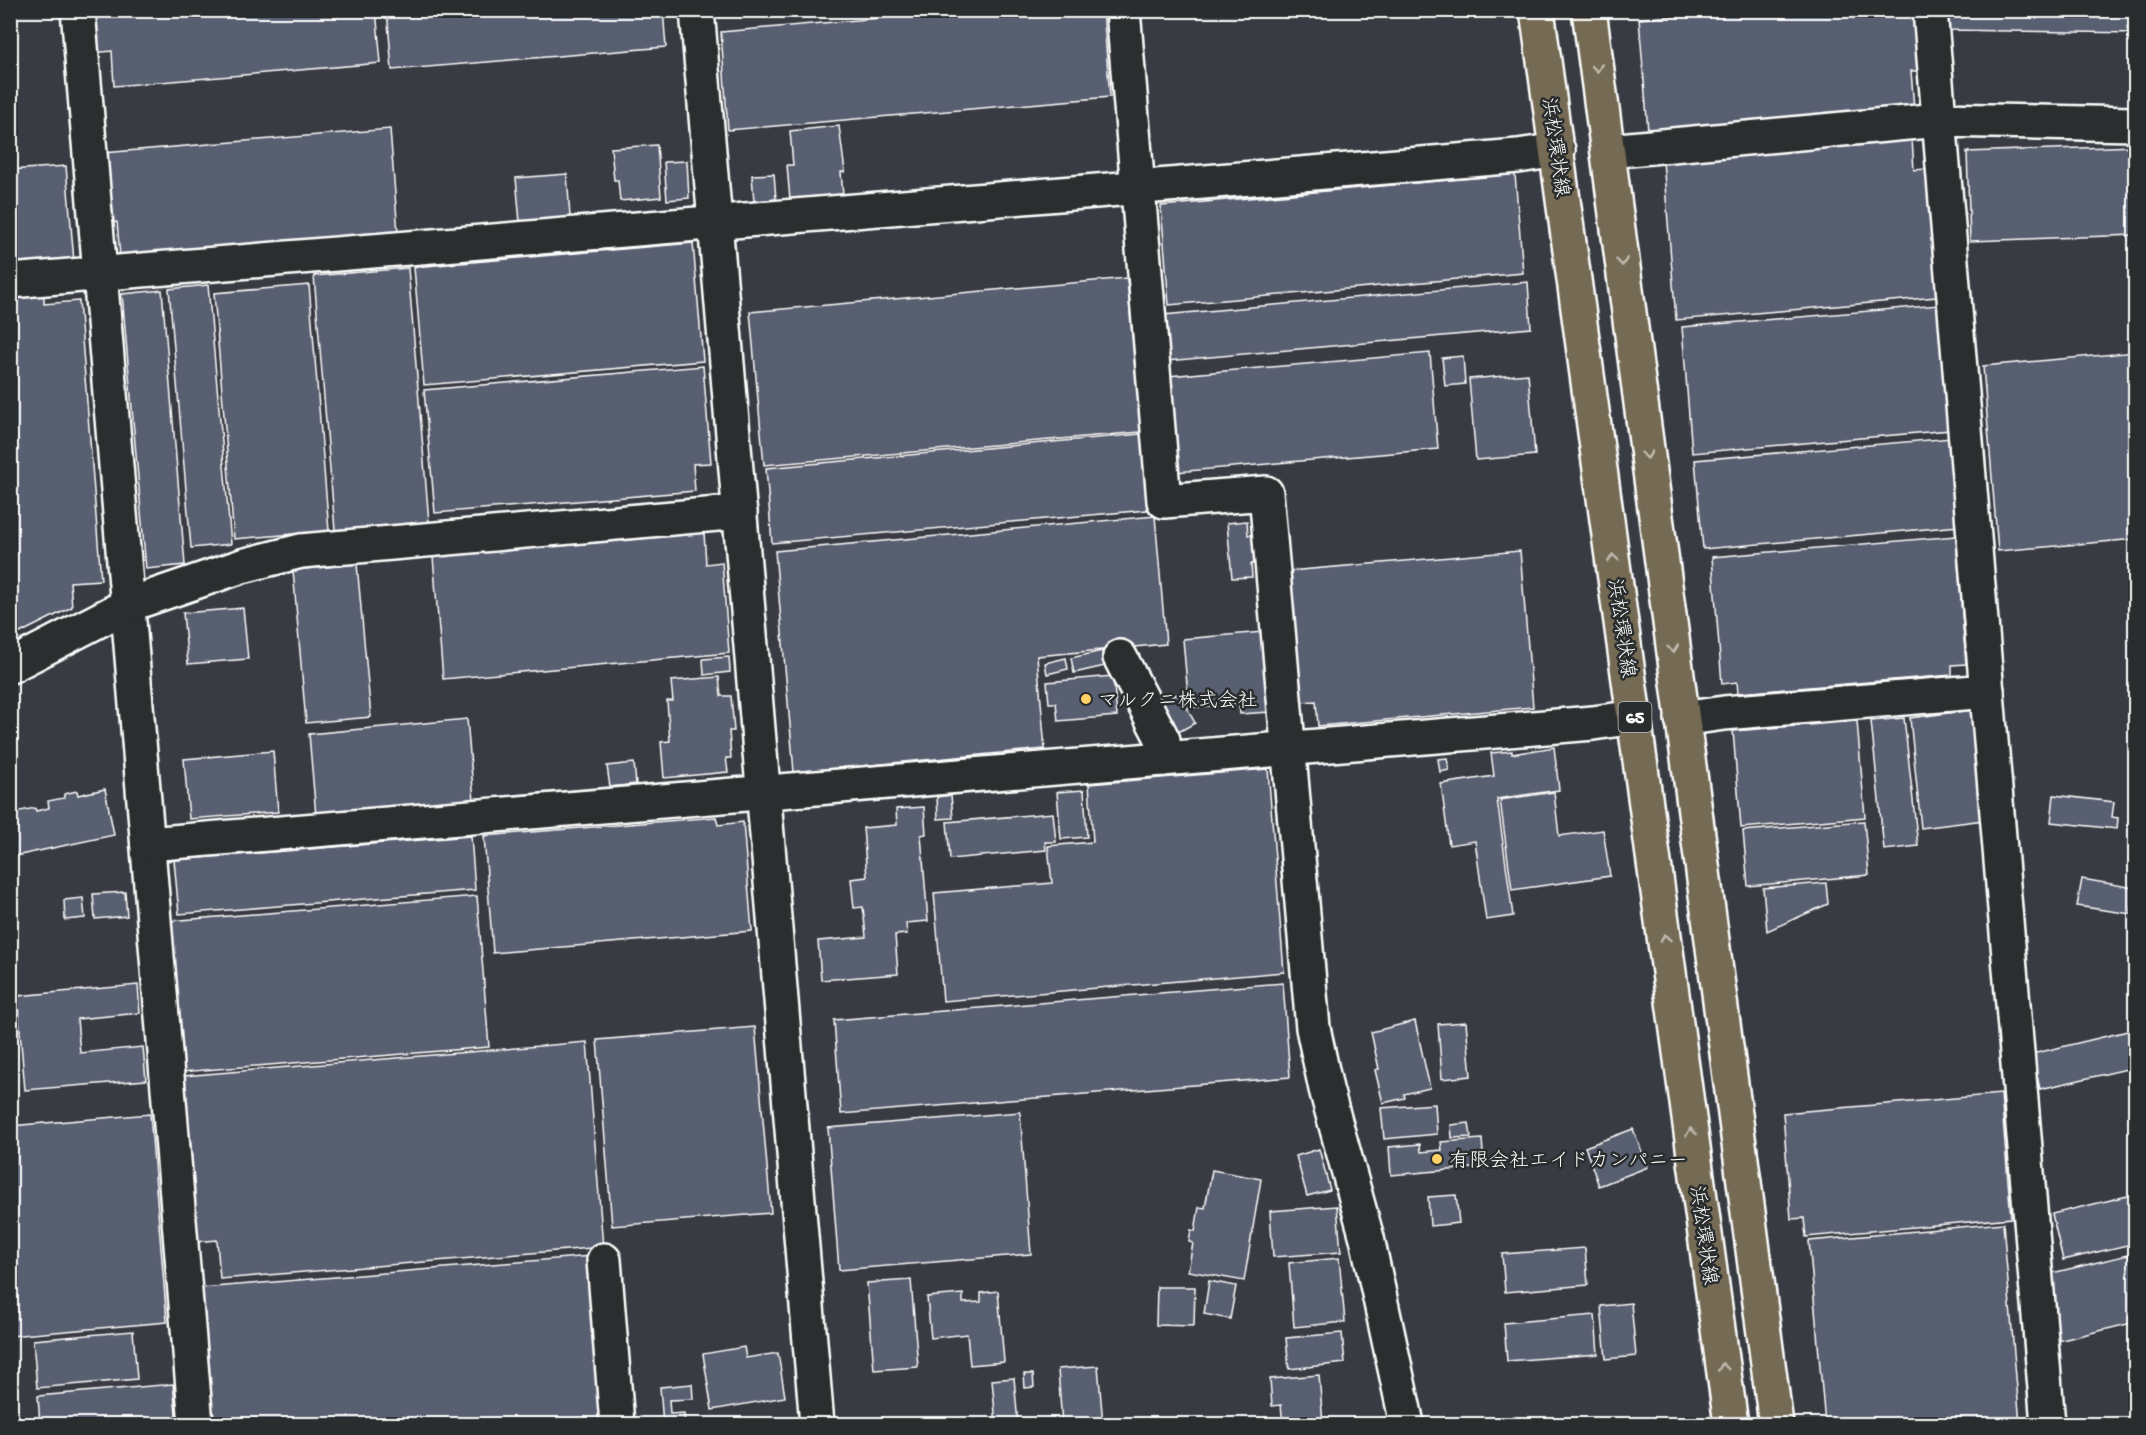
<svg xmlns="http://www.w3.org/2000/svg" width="2146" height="1435" viewBox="0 0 2146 1435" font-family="'Gochi Hand','Klee One',sans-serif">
  <rect width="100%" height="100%" fill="#383c42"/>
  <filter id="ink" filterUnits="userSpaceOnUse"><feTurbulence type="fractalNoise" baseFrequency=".0167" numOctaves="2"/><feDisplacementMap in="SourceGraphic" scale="12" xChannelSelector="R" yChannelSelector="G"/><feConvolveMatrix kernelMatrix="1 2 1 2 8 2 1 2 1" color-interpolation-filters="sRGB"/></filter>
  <g filter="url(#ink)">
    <g fill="#595e70" stroke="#fff" stroke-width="1.5">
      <polygon points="173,10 376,10 381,63 114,86 112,51 93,53 90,18"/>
      <polygon points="387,10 663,10 666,47 392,70"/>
      <polygon points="971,10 1103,10 1110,97 728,130 721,32"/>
      <polygon points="1739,10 1914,10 1919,71 1911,71 1914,108 1648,131 1639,19"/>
      <polygon points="1947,10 2136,10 2136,33 1948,30"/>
      <polygon points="839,126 845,172 841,172 843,195 790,200 787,165 793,165 790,131"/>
      <polygon points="390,129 398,233 120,256 117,222 108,223 103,153"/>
      <polygon points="1912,139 1914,170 1926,169 1937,297 1676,320 1663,161"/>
      <polygon points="657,145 661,197 620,201 618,180 614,180 611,148"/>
      <polygon points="2136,146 2136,235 1970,241 1967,152"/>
      <polygon points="687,161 689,198 667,200 664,162"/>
      <polygon points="66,166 74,262 10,267 10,170"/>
      <polygon points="567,174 570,217 520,222 516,178"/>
      <polygon points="774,174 776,199 754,202 752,175"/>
      <polygon points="1515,174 1523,273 1169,305 1161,206"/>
      <polygon points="693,243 703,361 424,385 414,267"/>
      <polygon points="408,268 429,522 335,530 314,276"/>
      <polygon points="1127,278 1141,432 764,465 750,312"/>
      <polygon points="1528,282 1531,328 1167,361 1163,315"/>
      <polygon points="208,285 231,544 191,548 169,289"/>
      <polygon points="309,285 329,531 234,539 214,293"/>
      <polygon points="162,290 185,565 146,569 122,294"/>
      <polygon points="44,296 44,304 79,301 101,580 70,582 72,607 10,638 10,299"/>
      <polygon points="1939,305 1950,430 1692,453 1682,327"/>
      <polygon points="2136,352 2136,539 1998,551 1983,366"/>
      <polygon points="1430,353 1438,449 1176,472 1168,376"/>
      <polygon points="1463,356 1465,384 1445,386 1442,358"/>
      <polygon points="703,366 711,463 693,464 695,491 435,513 424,390"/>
      <polygon points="1528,374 1535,455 1476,460 1469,379"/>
      <polygon points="1141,434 1147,510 772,543 766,468"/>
      <polygon points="1952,438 1959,526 1703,549 1695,460"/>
      <polygon points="1155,516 1166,644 1037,656 1045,749 794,772 775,551"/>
      <polygon points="1247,521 1248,535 1258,534 1260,563 1251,564 1252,577 1232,578 1227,523"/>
      <polygon points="704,533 706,564 722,562 729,653 443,679 433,557"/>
      <polygon points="1956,536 1966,664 1952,665 1952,675 1738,693 1737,682 1722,684 1712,557"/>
      <polygon points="1520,551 1533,707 1318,726 1316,701 1300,702 1289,571"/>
      <polygon points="357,564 371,717 306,723 293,570"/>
      <polygon points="243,608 248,659 188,664 183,613"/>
      <polygon points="1263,632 1270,712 1240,714 1239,703 1189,708 1183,639"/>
      <polygon points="1102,651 1105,666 1074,673 1071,658"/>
      <polygon points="729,657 730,672 704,675 703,659"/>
      <polygon points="1066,658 1068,669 1047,674 1045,663"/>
      <polygon points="1113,676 1117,716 1058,721 1056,703 1049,703 1047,682"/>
      <polygon points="719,677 721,696 731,696 734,731 729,731 731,758 726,758 728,772 664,778 661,742 670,741 667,701 673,701 671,681"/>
      <polygon points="1179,693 1195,723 1173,735 1157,705"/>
      <polygon points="1972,710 1984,820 1921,828 1910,718"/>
      <polygon points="1904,718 1918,846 1884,850 1871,721"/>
      <polygon points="467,719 474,801 316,816 309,734"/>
      <polygon points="1857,721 1865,817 1741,828 1733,731"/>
      <polygon points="1554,747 1559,790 1497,799 1513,916 1486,920 1475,841 1449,845 1441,784 1494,776 1491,753 1512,751 1512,754"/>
      <polygon points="273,751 278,812 189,819 184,759"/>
      <polygon points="1447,758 1449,770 1440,772 1438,759"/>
      <polygon points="634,763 636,784 610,787 607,766"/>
      <polygon points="1268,769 1284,972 943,1001 934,893 1052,883 1048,846 1093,842 1089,784"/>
      <polygon points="105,789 114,835 15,856 10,834 10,813 35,808 36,811 49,808 48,801 64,798 64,794 77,791 78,795"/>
      <polygon points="1084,790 1087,837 1061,839 1057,792"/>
      <polygon points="1554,792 1559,836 1603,830 1610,876 1512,890 1500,800"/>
      <polygon points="951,795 953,818 938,819 937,797"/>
      <polygon points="2054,795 2114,802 2112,817 2118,818 2117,829 2051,822"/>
      <polygon points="924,807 926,834 921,835 928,921 906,923 907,934 895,935 898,974 821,980 818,941 866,937 863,907 854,908 851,879 867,877 863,828 897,825 896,809"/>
      <polygon points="1053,813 1056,842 1045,842 1046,850 950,859 947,822"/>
      <polygon points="716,817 718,825 743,822 752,931 493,953 484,836"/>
      <polygon points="1864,821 1869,875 1748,886 1743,831"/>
      <polygon points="471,836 475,890 179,914 174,860"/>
      <polygon points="2082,879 2135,888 2131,914 2077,906"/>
      <polygon points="1826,883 1828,904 1767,931 1763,888"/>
      <polygon points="125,892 127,916 95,919 93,894"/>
      <polygon points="477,896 489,1047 181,1072 169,921"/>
      <polygon points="83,898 85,918 65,920 64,900"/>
      <polygon points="1283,983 1290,1077 841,1114 834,1020"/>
      <polygon points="138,985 140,1013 77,1019 80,1053 143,1047 146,1080 25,1090 17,996"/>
      <polygon points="1415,1021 1430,1088 1404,1094 1405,1098 1383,1103 1375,1070 1379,1069 1371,1032"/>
      <polygon points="1466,1022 1471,1076 1442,1079 1438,1024"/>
      <polygon points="755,1027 771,1213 612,1226 597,1040"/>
      <polygon points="2136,1029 2136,1067 2040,1089 2032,1054"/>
      <polygon points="587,1042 603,1247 220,1279 217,1240 196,1242 183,1076"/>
      <polygon points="2001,1094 2011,1218 1806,1237 1804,1218 1791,1219 1783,1113"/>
      <polygon points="1435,1104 1437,1134 1384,1139 1381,1108"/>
      <polygon points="1020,1112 1031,1254 839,1270 828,1128"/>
      <polygon points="150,1114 167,1322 10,1336 10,1126"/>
      <polygon points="1469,1123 1471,1137 1452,1138 1451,1125"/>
      <polygon points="1633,1129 1648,1167 1599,1186 1585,1147"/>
      <polygon points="1482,1139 1484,1167 1391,1175 1389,1147 1420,1144 1421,1152 1442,1150 1441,1142"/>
      <polygon points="1319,1149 1330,1190 1307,1196 1296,1156"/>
      <polygon points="1212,1170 1261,1179 1244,1281 1188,1271 1193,1243 1189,1242 1191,1230 1195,1231 1199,1207 1205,1208"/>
      <polygon points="2136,1194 2136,1243 2063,1260 2052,1214"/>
      <polygon points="1456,1195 1459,1223 1430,1226 1428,1197"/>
      <polygon points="1337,1206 1341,1252 1273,1257 1270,1211"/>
      <polygon points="2003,1223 2020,1424 1825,1424 1809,1241"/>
      <polygon points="1585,1248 1588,1285 1505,1292 1502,1254"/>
      <polygon points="2136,1253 2136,1322 2058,1341 2052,1273"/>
      <polygon points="591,1256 604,1424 212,1424 201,1288"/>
      <polygon points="1339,1258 1345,1322 1294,1327 1289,1263"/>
      <polygon points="911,1280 918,1367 874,1370 867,1283"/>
      <polygon points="1209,1281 1236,1286 1230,1319 1204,1314"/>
      <polygon points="1157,1287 1195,1287 1194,1326 1156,1325"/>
      <polygon points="998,1291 1004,1362 970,1365 967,1334 931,1338 927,1297 963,1294 963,1303 981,1302 981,1293"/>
      <polygon points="1631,1303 1636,1356 1606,1359 1601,1306"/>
      <polygon points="1595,1315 1598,1354 1507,1361 1504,1323"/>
      <polygon points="133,1331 137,1379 37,1388 33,1340"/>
      <polygon points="1342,1333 1345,1363 1289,1369 1286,1338"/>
      <polygon points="744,1347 746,1358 778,1353 785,1397 712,1410 703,1354"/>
      <polygon points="1098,1366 1103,1424 1062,1424 1058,1369"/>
      <polygon points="1024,1374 1033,1374 1034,1387 1025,1388"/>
      <polygon points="1319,1375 1323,1424 1283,1424 1281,1405 1272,1406 1270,1379"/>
      <polygon points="1014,1378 1018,1424 996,1424 992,1380"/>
      <polygon points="173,1384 177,1424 40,1424 38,1396"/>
      <polygon points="692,1384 693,1399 669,1400 670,1414 684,1413 685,1424 663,1424 660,1387"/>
    </g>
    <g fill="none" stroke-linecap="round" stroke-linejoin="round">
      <defs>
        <g id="minor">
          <polyline points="78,10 196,1424"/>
          <polyline points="697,10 817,1424"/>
          <polyline points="1123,10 1164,501 1266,493 1313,1028 1326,1089 1367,1238 1407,1424"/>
          <polyline points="1930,10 2048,1424"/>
          <polyline points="1608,151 1939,120 2136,124"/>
          <polyline points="10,281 1518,156 1558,150"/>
          <polyline points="1120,657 1163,740 1164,759"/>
          <polyline points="10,666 128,605 242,566 301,551 740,512"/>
          <polyline points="1682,719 1724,713 1987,691"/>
          <polyline points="148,844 1593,723 1635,717"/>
          <polyline points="604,1260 617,1424"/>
        </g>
        <g id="major">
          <polyline points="1537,10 1731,1424"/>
          <polyline points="1589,10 1776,1424"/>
        </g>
      </defs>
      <use href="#minor" stroke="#fff" stroke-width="38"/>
      <use href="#major" stroke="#fff" stroke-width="38"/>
      <use href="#minor" stroke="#2a2d2e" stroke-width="33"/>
      <use href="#major" stroke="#746b52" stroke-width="33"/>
    </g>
    <defs><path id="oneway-chevron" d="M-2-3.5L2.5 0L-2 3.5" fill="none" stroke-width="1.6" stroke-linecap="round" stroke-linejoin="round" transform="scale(1.5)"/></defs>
    <g stroke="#c0bcb1">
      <use href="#oneway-chevron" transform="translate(1597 68) rotate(82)"/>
      <use href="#oneway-chevron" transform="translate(1622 262) rotate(83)"/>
      <use href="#oneway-chevron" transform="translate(1647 455) rotate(83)"/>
      <use href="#oneway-chevron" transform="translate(1613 558) rotate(-98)"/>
      <use href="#oneway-chevron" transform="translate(1673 649) rotate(83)"/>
      <use href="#oneway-chevron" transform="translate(1665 938) rotate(-98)"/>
      <use href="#oneway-chevron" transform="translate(1691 1132) rotate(-98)"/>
      <use href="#oneway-chevron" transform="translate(1723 1367) rotate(-98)"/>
    </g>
  </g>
  <g fill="#ffd166" stroke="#2a2d2e" stroke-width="2">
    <circle cx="1086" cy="699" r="6"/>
    <circle cx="1437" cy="1159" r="6"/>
  </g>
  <g text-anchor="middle" stroke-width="5" stroke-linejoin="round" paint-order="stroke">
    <rect fill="#2a2d2e" stroke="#bfc0c0" stroke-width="1.5" x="1618.5" y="702" width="33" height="30" rx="4.5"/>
    <g font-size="18" font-weight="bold" fill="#fff">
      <text x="1635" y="723">65</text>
    </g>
    <g font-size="20" fill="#fff" stroke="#2a2d2e">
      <text transform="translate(1557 147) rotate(82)" y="7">浜松環状線</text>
      <text transform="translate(1623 628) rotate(82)" y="7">浜松環状線</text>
      <text transform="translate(1705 1235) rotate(82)" y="7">浜松環状線</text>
    </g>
    <g font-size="20" fill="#fff" stroke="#2a2d2e" text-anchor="start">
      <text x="1098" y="706">マルクニ株式会社</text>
      <text x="1449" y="1166">有限会社エイドカンパニー</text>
    </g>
  </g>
  <rect width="2146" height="1435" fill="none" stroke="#2a2d2e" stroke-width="36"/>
  <rect x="18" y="18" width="2110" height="1399" fill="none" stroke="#fff" stroke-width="2" filter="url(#ink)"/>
</svg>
